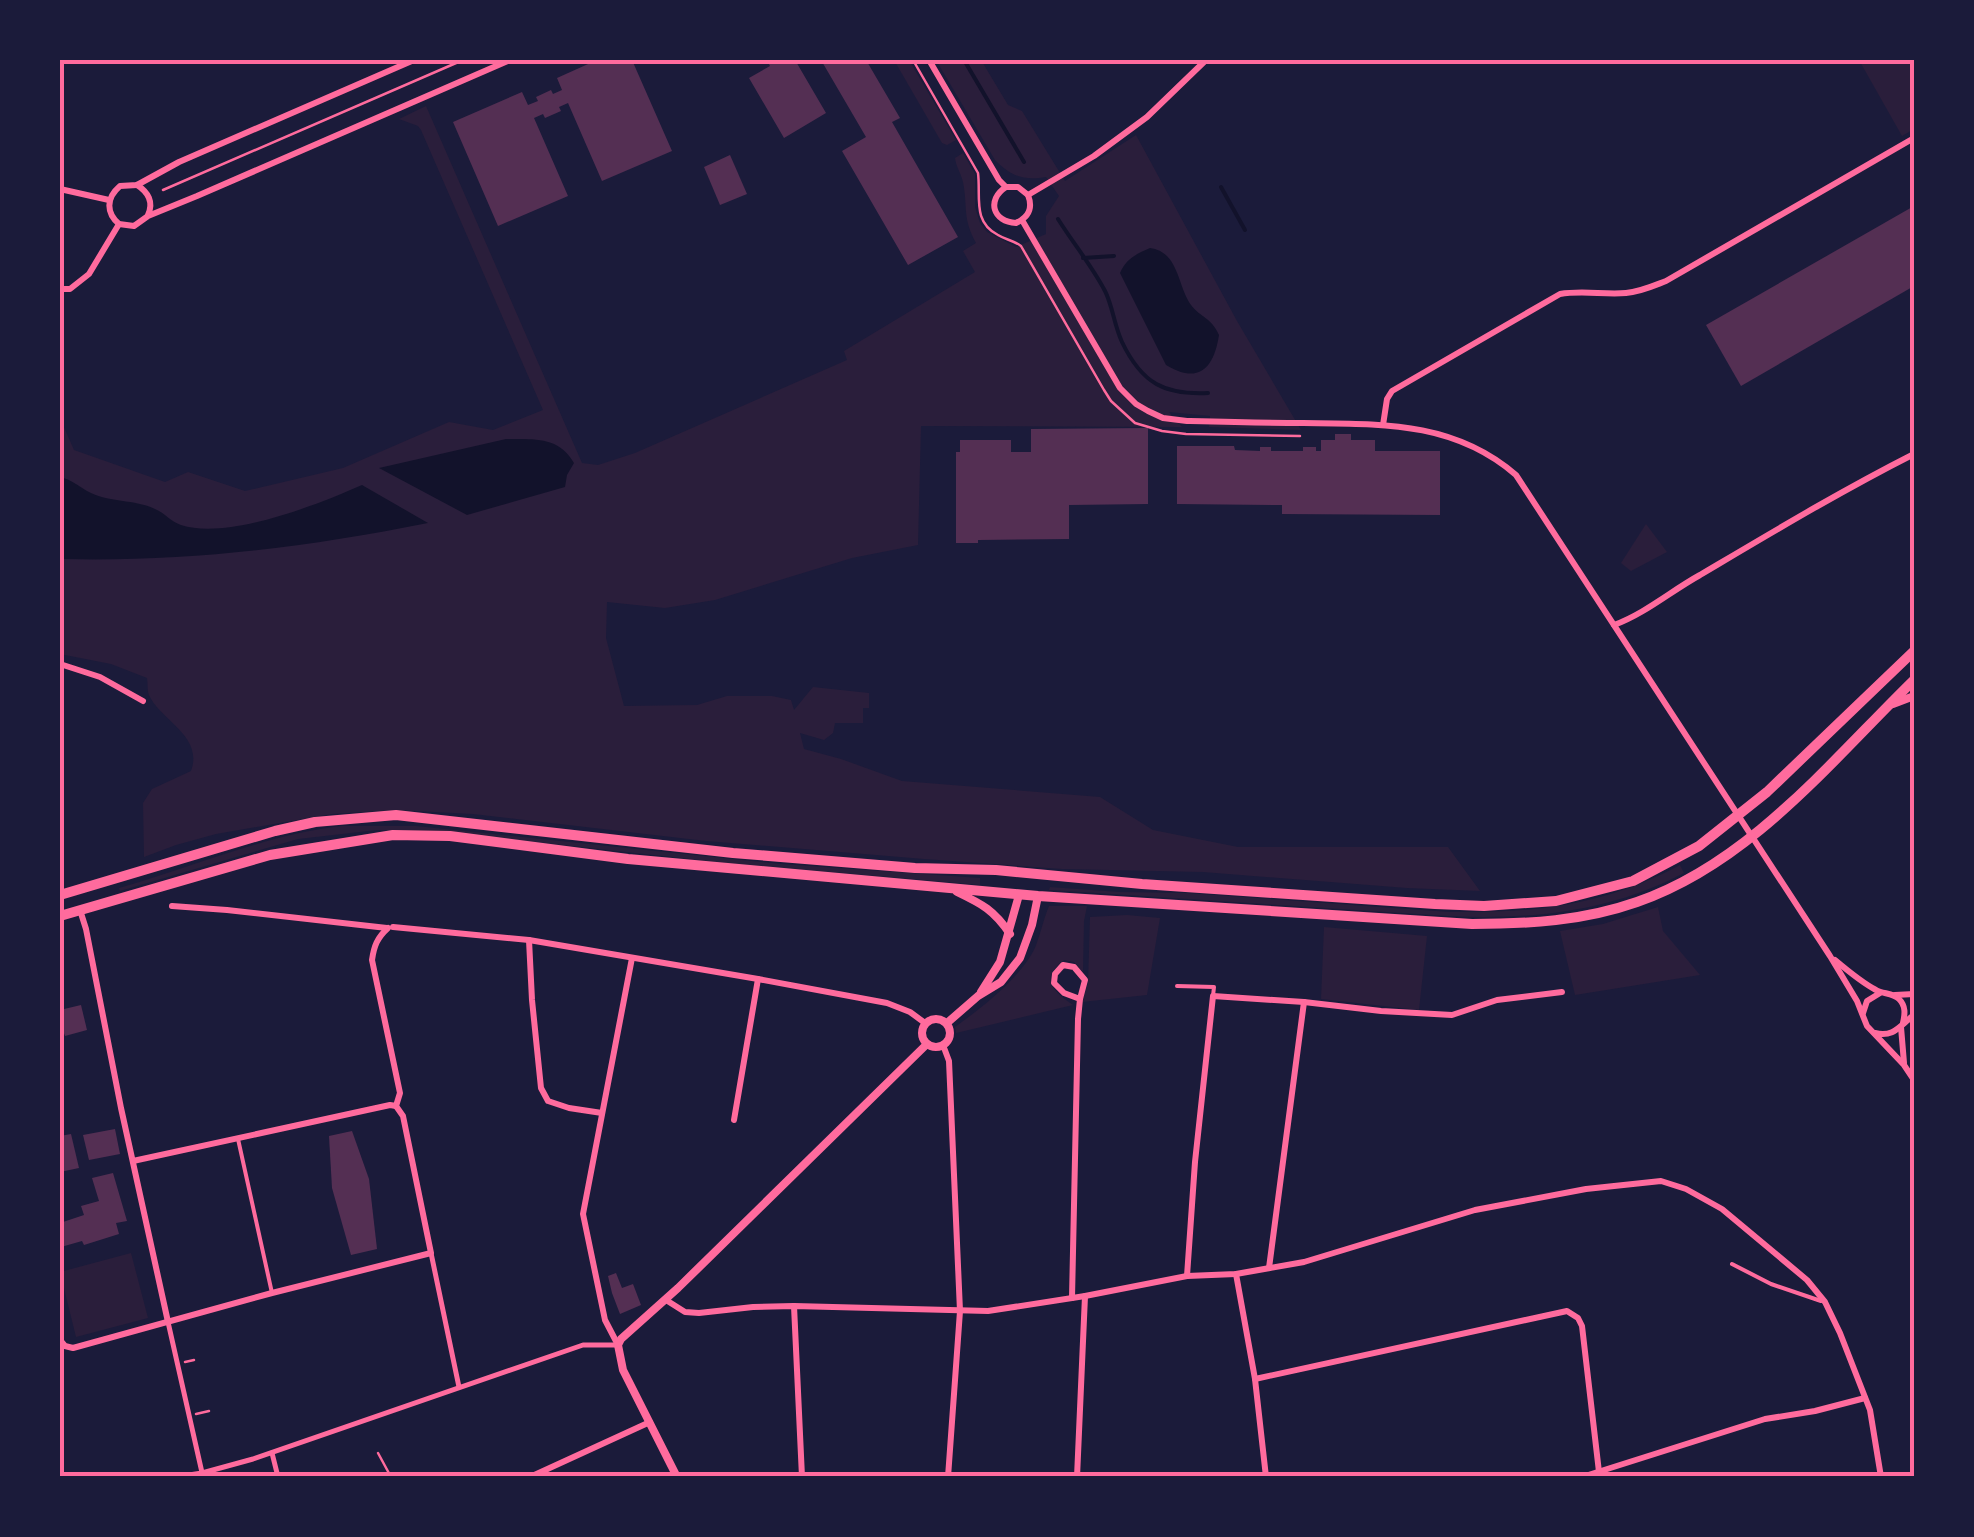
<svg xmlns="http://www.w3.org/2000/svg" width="1974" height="1537" viewBox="0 0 1974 1537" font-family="'Public Sans',sans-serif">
  <rect width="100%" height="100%" fill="#1b1b3a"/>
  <g fill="#2a1e3b">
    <polygon points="894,60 909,60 956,140 947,145 942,143"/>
    <path d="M 936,60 L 981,60 L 1008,105 L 1022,111 L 1065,181 L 1136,135 L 1237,321 L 1301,430 L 1209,427 L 1210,416 L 1169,412 L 1182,427 L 921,426 L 918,545 L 852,558 L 715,600 L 665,608 L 607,602 L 606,638 L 624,706 L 697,705 L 727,696 L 772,696 L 791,700 L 794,710 L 813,687 L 869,693 L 869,708 L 863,708 L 863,723 L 835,723 L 833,733 L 824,740 L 800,733 L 804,749 L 841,759 L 902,781 L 1100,797 L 1153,830 L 1238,847 L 1448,847 L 1480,891 L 1407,888 L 1203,872 L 1062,869 L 924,859 L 706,841 L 473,814 L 395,810 L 332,814 L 216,834 L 176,845 L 144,857 L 143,803 L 152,789 L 191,771 C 204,736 160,720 149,695 C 147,690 148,684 147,678 L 111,664 L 60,654 L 60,418 L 74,450 L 165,482 L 188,472 L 245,491 L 343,468 L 449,422 L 493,430 L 543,410 L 421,130 L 418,126 L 399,119 L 426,106 L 582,463 L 598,465 L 635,453 L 847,360 L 844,351 L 975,272 L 963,251 L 976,243 C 962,217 968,208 963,182 C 961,173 956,167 955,158 L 963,153 L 975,174 L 975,207 L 980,223 L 987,232 L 1016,247 L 1046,234 L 1046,216 L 1059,196 L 1046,177 C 1023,181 1011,176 995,160 Z"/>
    <polygon points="1859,60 1914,60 1914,129 1902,136"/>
    <polygon points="1646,524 1667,552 1631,571 1621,563"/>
    <path d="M 341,826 L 416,826 L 782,864 L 980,878 L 980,885 L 726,863 L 436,831 L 377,830 L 298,839 L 120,891 L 119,888 C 193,867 265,835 341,826 Z"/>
    <path d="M 1680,865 L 1684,873 C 1610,912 1531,920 1448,916 L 1049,890 L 1050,887 L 1120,892 L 1188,893 L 1450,912 C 1535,913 1603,906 1680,865 Z"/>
    <path d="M 1049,906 L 1087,906 L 1084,921 L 1083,972 L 1074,962 L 1064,960 C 1039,979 1053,991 1073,1005 L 956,1033 L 955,1027 C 980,1009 1019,979 1034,950 C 1040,937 1043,920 1049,906 Z"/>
    <polygon points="1658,907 1663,931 1700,975 1575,995 1560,931 1603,924"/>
    <polygon points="1127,915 1160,918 1147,995 1082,1002 1088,983 1090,917"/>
    <polygon points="1324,927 1427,936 1419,1010 1321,999"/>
    <polygon points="131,1253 148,1318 76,1337 60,1272"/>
  </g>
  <g fill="#12122b">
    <path d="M 1150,248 C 1179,252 1177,285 1191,305 C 1201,318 1211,317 1219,335 C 1214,368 1199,385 1166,365 L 1120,273 C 1126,259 1136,254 1150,248 Z"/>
    <path d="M 506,439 C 533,439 559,436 574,463 L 567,475 L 565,487 L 467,515 L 379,468 Z"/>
    <path d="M 60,477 C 72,480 77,485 87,491 C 108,503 135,499 155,509 C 165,513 171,522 181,525 C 228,540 317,505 362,485 L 428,523 C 303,548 187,562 60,559 Z"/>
  </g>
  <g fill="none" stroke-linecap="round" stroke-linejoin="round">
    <g stroke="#12122b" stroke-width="4">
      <polyline points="964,60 1024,162"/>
      <polyline points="1221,187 1245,230"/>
      <path d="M 1058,219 C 1073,243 1092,266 1105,291 C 1113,307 1114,325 1122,342 C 1142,384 1165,395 1208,393"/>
      <polyline points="1083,258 1114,256"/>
    </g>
  </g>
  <g fill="#542f53">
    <polygon points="597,60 632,60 672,151 602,181 568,103 559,107 561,111 545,118 543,114 534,118 568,196 498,226 453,122 522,92 528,105 538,101 536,97 551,90 553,94 562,90 557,78"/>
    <polygon points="767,60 795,60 826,113 784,138 749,78 770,66"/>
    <polygon points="821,60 866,60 900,118 892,122 958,237 908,265 842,151 866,137"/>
    <polygon points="730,155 747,194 720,205 704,167"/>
    <polygon points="1914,206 1914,286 1741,386 1706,325"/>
    <polygon points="1148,428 1148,504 1069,505 1069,539 978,540 978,543 956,543 956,452 960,452 960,440 1011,440 1011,452 1031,452 1031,429"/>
    <polygon points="1335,434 1351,434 1351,440 1375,440 1375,451 1440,451 1440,515 1282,514 1282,505 1177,504 1177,446 1234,446 1235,450 1260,451 1260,447 1271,447 1271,451 1303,451 1303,447 1316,447 1316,451 1321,451 1321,440 1335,440"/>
    <polygon points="81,1005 87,1030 65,1036 60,1023 60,1010"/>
    <polygon points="115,1129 120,1154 89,1160 83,1135"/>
    <polygon points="352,1131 369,1179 377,1249 351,1255 332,1188 329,1136"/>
    <polygon points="71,1134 79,1168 60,1172 60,1136"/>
    <polygon points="113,1173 127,1221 116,1223 119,1234 84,1245 82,1241 61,1247 60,1223 84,1215 81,1206 99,1201 92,1178"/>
    <polygon points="616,1273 622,1288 633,1284 641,1305 620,1314 612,1293 608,1276"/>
  </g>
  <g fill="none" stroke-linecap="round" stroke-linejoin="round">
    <g stroke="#ff6b9d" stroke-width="2.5">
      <path d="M 913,60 L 978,173 C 981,196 972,222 998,235 C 1006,240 1013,240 1021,246 L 1104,390 L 1111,401 L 1135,423 L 1162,431 L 1186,434 L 1300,436"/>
      <polyline points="163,190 463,60"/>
      <polyline points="185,1362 194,1360"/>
      <polyline points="196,1414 209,1411"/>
      <polyline points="378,1453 391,1477"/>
    </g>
    <g stroke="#ff6b9d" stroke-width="4">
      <polyline points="1177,986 1214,987 1213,996"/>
      <polyline points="238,1139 272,1293"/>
      <polyline points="1732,1264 1771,1284 1821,1301"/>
    </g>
    <g stroke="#ff6b9d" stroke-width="5">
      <polyline points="431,1253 459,1387"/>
      <polyline points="168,1322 203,1477"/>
      <polyline points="272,1453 278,1477"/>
      <polyline points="176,1477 202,1473 253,1459 583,1345 616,1345"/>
    </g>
    <g stroke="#ff6b9d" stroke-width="6">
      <path d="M 414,60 L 179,162 L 137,185 L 120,186 C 106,198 106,213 119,224 L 134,226 L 148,216 L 197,196 L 510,60"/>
      <path d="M 929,60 L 999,180 L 1006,187 L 1018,187 L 1028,195 C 1033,208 1029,217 1016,223 C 993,222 986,200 1006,187"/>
      <path d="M 137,185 C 148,192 154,202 148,215"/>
      <polyline points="60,189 109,200"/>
      <polyline points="1028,195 1094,156 1147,117 1206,60"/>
      <path d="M 1022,220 L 1120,388 L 1136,404 L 1148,411 L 1163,418 L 1187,421 C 1226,422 1264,423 1303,423 C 1381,424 1454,421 1516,475 L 1830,956 L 1857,1001 L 1867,1026 L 1904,1065 L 1914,1080"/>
      <polyline points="60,289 70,289 89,274 119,224"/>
      <path d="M 1383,425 L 1387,399 L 1392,391 L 1560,294 C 1583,290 1604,295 1626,293 C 1640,292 1653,286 1666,281 L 1914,138"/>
      <path d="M 1614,625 C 1646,613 1671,591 1700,575 C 1771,533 1841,491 1914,454"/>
      <polyline points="60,664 100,677 143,701"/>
      <polyline points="172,906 227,910 387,928"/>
      <polyline points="80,910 86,929 121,1108 168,1322"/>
      <polyline points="393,927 529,940 758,979 887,1003 910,1012 925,1023"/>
      <polyline points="529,940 532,1000 541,1088 548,1101 569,1108 602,1113"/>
      <path d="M 1835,960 C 1848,971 1861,982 1876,990 C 1883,994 1893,993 1899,999 C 1906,1006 1905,1014 1903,1023"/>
      <polyline points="1895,995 1914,994"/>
      <polyline points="1863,1013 1867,1001 1880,993"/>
      <polyline points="1901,1027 1904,1063"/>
      <path d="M 1875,1033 C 1894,1038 1900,1025 1914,1015"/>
      <polyline points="943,1045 949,1061 960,1311 948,1477"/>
      <polyline points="734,1120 758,979"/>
      <polyline points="133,1161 390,1105 396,1106"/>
      <polyline points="1269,1268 1304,1002"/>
      <polyline points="1236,1274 1255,1379 1266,1477"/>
      <polyline points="1187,1276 1195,1162 1213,996 1304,1002 1381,1011 1452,1015 1497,1000 1562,992"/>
      <polyline points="1072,1298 1078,1019 1080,999 1085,980 1074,967 1063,965 1055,974 1054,983 1064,993 1080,999"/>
      <polyline points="666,1300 685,1312 699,1313 753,1307 794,1306 988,1311 1085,1296 1187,1276 1236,1274 1304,1262 1475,1210 1586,1189 1661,1181 1686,1189 1722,1209 1807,1280 1825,1302 1840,1333 1870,1410 1881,1477"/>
      <polyline points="794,1306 802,1477"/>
      <path d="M 60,1340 L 65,1346 L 73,1348 L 272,1293 L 431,1253 L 403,1116 L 396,1106 L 400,1093 L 372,960 C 374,946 377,938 388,928"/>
      <polyline points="618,1345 605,1320 583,1214 632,958"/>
      <polyline points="1255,1379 1567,1311 1578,1318 1582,1326 1599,1472"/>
      <polyline points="530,1477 650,1422"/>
      <polyline points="1077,1477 1085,1296"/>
      <polyline points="1582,1477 1765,1419 1815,1411 1865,1398"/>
    </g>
    <g stroke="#ff6b9d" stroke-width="8">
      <polyline points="1893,704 1914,696"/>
      <path d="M 957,892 C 982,904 994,910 1010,934"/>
      <polyline points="981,992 1000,962 1019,895"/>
      <circle cx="936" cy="1033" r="14"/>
      <polyline points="947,1023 978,996 1001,982 1020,958 1032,925 1038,896"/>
      <polyline points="677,1477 623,1370 618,1345 621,1339 678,1288 927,1044"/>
    </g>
    <g stroke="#ff6b9d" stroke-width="10">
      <polyline points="60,895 275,831 315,822 396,815 733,853 915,868 996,870 1142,884 1435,904 1484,906 1556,901 1633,881 1699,846 1767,792 1914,651"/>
      <path d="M 60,916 L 270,855 L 393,835 L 450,836 L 628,859 L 1038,896 L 1472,924 C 1529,924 1583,921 1637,902 C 1750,863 1831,761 1914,680"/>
    </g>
  </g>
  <rect width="1974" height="1537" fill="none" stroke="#1b1b3a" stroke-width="125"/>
  <rect x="62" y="62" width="1850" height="1412" fill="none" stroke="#ff6b9d" stroke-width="4"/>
</svg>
